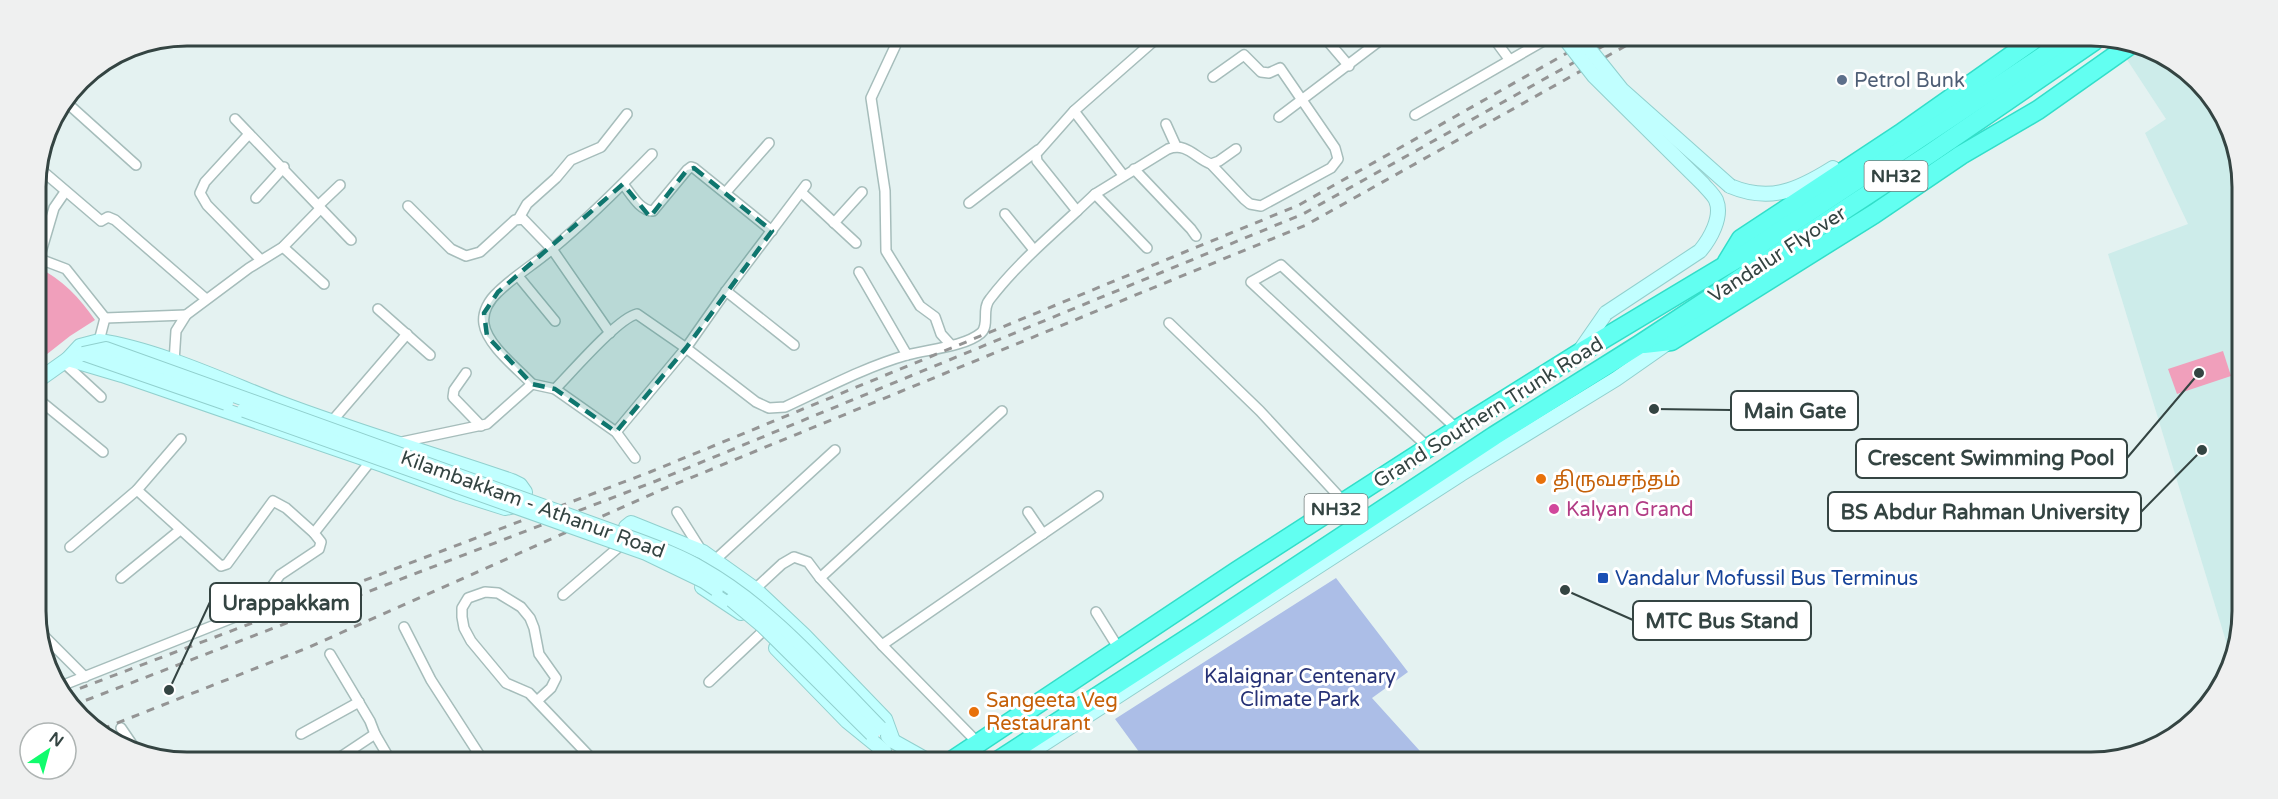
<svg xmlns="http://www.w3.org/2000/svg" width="2278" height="799" viewBox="0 0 2278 799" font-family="'Varela Round','Noto Sans Tamil',sans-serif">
  <rect width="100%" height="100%" fill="#e4f2f1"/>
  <polygon fill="#cdecea" points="2138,46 2204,87 2239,158 2237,651 2232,661 2108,254 2188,224 2145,133 2166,119 2124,55"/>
  <polygon fill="#acbee7" points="1336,578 1408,672 1372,698 1429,761 1145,760 1115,719"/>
  <g fill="#f09fbb">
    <path d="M 37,267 C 62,279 80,298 95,320 L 70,336 L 37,362 Z"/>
    <polygon points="2223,351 2231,376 2177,394 2168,369"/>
  </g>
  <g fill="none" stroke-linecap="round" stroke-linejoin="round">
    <defs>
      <g id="street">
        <polyline points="899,38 871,98 885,191 886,251 920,306 935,317 941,334 951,345"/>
        <polyline points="1326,39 1349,66"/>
        <polyline points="1495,40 1509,59"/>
        <polyline points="66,102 136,165"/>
        <polyline points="1074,111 1123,175"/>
        <polyline points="1415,115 1545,40"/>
        <polyline points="1279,117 1382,39"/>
        <polyline points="235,119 351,240"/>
        <polyline points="1166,124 1176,146"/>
        <polyline points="249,134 205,182 200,193 207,205 261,260"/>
        <polyline points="1211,164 1244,199 1250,204 1261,206 1331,168 1338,159 1335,148 1280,68 1269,73 1261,72 1244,55 1213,77"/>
        <polyline points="39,168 101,221 108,217 115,220 206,299"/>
        <polyline points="1134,169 1191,229 1196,236"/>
        <path d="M 623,184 C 631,194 640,211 653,211 L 687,170 L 691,167 L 694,168 L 772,231"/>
        <polyline points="726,192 769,143"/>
        <polyline points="801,192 856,243"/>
        <polyline points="1095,194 1147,248"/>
        <polyline points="256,198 284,167"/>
        <polyline points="969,203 1038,150"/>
        <polyline points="319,205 340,185"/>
        <polyline points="408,206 451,249 466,256 480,252 515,220 523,219 552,249 610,333"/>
        <path d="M 1077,211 L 1095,194 L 1168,149 C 1187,142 1195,158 1211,164 L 1219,161 L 1236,149"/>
        <polyline points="1005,214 1034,250"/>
        <polyline points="519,218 527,204 556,178 571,160 601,147 627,114"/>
        <polyline points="834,223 862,192"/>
        <polyline points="283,247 324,284"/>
        <polyline points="37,258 66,269 105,318 99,341"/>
        <polyline points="39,259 54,208 65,192"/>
        <polyline points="859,272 907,355"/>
        <polyline points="518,276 555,321"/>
        <polyline points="726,291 794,345"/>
        <polyline points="378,309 430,355"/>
        <polyline points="105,318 186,315"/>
        <polyline points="1169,323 1260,411 1345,503"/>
        <polyline points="63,362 101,397"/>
        <polyline points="174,362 176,331 186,315 249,268 283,247 320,209"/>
        <polyline points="466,373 454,390 453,397 481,426"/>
        <path d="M 532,384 C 518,369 487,345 484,324 C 482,312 489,300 498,292 C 514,276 535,264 552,249 C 587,220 620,187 652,154"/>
        <path d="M 555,389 C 571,373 618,318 637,314 L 686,348 L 756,402 L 769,408 L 785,407 C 824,389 865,367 907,355 C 929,349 964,347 981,333 C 990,325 981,309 990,299 C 1015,266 1047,239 1077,211 L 1037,161 L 1036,154 L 1074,111 L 1156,39"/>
        <polyline points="38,399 103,452"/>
        <polyline points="333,420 407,334"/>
        <polyline points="616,432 686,348 726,291 806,185"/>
        <polyline points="397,443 487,424 532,384 555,389 616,432 635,458"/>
        <polyline points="1429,448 1251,282 1281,265 1458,430"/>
        <polyline points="137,490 221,566 227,564 273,501 286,508 314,533"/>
        <polyline points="677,512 701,550"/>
        <polyline points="1028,512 1043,534"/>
        <polyline points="70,547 137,490 181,439"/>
        <polyline points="715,560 835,450"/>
        <polyline points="121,578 180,530"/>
        <polyline points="820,578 1002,411"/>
        <polyline points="755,589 782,564 794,557 808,562 820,578 882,645 978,743"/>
        <polyline points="563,595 620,546"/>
        <polyline points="1096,612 1119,649"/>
        <polyline points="404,627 431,680 482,759"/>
        <polyline points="39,631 85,677"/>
        <polyline points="882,645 1098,496"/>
        <polyline points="330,654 370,721 375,734 389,758"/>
        <polyline points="709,682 761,633"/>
        <polyline points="61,686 250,611 261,602 280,575 319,549 321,542 314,533 373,458"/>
        <polyline points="537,701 551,688 556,678 539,654 534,628 530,618 521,607 498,593 485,592 468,598 462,608 462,617 464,628 471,641 506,683 529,693 592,759"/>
        <polyline points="121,728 136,750"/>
        <polyline points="301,734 359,702"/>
        <polyline points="339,758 375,734"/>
      </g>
      <g id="secondary">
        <path d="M 1730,186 C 1770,203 1798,190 1833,168"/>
        <path d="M 99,341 C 155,349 222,380 275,401 C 353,431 434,454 512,481 L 520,485 L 525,492 C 522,503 515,507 505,508 L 458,493 L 383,465 L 122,375 L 68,359 L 80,346 Z"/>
        <polyline points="1579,352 1606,313"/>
        <polyline points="37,381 68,359 76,356"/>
        <polyline points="621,544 626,527 631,523 703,552 755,589 804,635 885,719 893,741"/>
        <polyline points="702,587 741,613"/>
        <polyline points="776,648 847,721 884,751"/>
        <polyline points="888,736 893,741 927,760"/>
        <polyline points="1019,760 1461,474 1616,379 1669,342"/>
      </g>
      <g id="highway">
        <polyline points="1727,262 1741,239 1900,134 2032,41"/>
        <polyline points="1644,344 1671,341 1874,214 1961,155 2038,110 2133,43"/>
        <polyline points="953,760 1237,571 1448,435 1578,354 1753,249 2066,41"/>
        <polyline points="999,760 1202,629 1494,436 1639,345 1931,153 2094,41"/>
      </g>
    </defs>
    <use href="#street" stroke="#a6bdbb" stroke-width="12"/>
    <use href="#secondary" stroke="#91d0ce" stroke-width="16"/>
    <use href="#highway" stroke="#32dec9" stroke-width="21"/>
    <use href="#street" stroke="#fff" stroke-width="9"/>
    <use href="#secondary" stroke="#c1ffff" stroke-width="14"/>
    <use href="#highway" stroke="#62fff1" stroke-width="18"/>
    <g stroke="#949494" stroke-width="3" stroke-dasharray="8 8" stroke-linecap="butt">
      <polyline points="65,694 650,472 1299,205 1590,40"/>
      <polyline points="71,706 656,481 1303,214 1614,40"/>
      <polyline points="102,729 307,648 661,490 1306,225 1636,40"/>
    </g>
    <defs>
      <g id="secondary-bridge">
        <path d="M 1566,40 L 1594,76 L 1703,184 C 1707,189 1713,194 1716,200 C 1723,217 1710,239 1700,251 L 1606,313"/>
        <polyline points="1582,40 1622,90 1730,186"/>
        <path d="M 83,354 L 106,349 L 631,538 C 655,547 680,556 702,569 C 771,608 825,672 880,728"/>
        <polyline points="85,354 226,403"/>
        <polyline points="244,410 646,553 704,581 716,589"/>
        <polyline points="732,600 762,625 872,734"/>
      </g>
    </defs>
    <use href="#secondary-bridge" stroke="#91d0ce" stroke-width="16" stroke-linecap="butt"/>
    <use href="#secondary-bridge" stroke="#c1ffff" stroke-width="14"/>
  </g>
  <path fill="#0f766e" fill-opacity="0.2" stroke="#0f766e" stroke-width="4.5" stroke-dasharray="12 8" stroke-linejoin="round" d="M 694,168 L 772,231 L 686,348 L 616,432 L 555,389 L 532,384 L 487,336 L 484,313 L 498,292 L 623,184 L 650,217 L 687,170 Z"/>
  <circle fill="#5c6f8a" stroke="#fff" stroke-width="2" cx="1842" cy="80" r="6"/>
  <g fill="#e8710a" stroke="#fff" stroke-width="2">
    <circle cx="1541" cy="479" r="6"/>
    <circle cx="974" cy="712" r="6"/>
  </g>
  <circle fill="#d1479c" stroke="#fff" stroke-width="2" cx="1554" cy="509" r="6"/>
  <rect fill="#1a4fb4" stroke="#fff" stroke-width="2" x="1597" y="572" width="12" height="12" rx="3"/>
  <g text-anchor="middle" stroke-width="6" stroke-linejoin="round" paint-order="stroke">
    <g fill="#fff" stroke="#717c7b" stroke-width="1.5">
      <rect x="1864.5" y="161" width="63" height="30" rx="4.5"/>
      <rect x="1304.5" y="494" width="63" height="30" rx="4.5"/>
    </g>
    <g font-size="18" font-weight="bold" fill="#344442">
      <text x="1896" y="182">NH32</text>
      <text x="1336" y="515">NH32</text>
    </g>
    <g font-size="20" fill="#4e5e75" stroke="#fff" text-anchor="start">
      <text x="1854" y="87">Petrol Bunk</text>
    </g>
    <g font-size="20" fill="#344442" stroke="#fff">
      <text transform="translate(1777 254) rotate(-33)" y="7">Vandalur Flyover</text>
      <text transform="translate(1488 412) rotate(-32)" y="7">Grand Southern Trunk Road</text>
      <text transform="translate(533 504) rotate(20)" y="7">Kilambakkam - Athanur Road</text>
    </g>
    <g font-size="20" fill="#c56008" stroke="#fff" text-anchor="start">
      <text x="1553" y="486">திருவசந்தம்</text>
      <text x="986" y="707">Sangeeta Veg<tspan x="986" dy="23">Restaurant</tspan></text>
    </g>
    <g font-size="20" fill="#b23c85" stroke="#fff" text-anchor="start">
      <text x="1566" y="516">Kalyan Grand</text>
    </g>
    <g font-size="20" fill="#164399" stroke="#fff" text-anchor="start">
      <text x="1615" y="585">Vandalur Mofussil Bus Terminus</text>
    </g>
    <g font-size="20" fill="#273276" stroke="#fff">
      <text x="1300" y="683">Kalaignar Centenary<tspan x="1300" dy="23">Climate Park</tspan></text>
    </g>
  </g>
  <path d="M0 0H2278V799H0ZM187 46H2091A141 141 0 0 1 2232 187V611A141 141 0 0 1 2091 752H187A141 141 0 0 1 46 611V187A141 141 0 0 1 187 46Z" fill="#eff0f0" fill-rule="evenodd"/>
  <path fill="none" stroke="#344442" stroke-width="3" d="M187 46H2091A141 141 0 0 1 2232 187V611A141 141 0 0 1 2091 752H187A141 141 0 0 1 46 611V187A141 141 0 0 1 187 46Z"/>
  <path fill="none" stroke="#344442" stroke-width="2" d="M1654 409L1731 410M2199 373L2127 458M2202 450L2141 512M169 690L210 602M1565 590L1633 620"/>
  <g fill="#344442" stroke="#fff" stroke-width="2">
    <circle cx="1654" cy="409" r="6"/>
    <circle cx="2199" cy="373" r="6"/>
    <circle cx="2202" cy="450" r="6"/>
    <circle cx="169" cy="690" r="6"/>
    <circle cx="1565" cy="590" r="6"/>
  </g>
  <g fill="#fff" stroke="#344442" stroke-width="2">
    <rect x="1731" y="391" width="127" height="39" rx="6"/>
    <rect x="1856" y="439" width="271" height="39" rx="6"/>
    <rect x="1828" y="492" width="313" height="39" rx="6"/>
    <rect x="210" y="583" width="151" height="39" rx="6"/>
    <rect x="1633" y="601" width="178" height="39" rx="6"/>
  </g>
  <g font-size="21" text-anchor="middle" font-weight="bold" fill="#344442">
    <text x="1795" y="418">Main Gate</text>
    <text x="1991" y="465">Crescent Swimming Pool</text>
    <text x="1985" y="519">BS Abdur Rahman University</text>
    <text x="286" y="610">Urappakkam</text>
    <text x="1722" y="628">MTC Bus Stand</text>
  </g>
  <g transform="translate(48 751) rotate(36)"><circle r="28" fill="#ffffff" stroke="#aeb4b3" stroke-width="1.5"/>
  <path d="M0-4.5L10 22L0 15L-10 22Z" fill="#11fc6d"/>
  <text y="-9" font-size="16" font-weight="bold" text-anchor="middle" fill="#344442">N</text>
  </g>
</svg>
